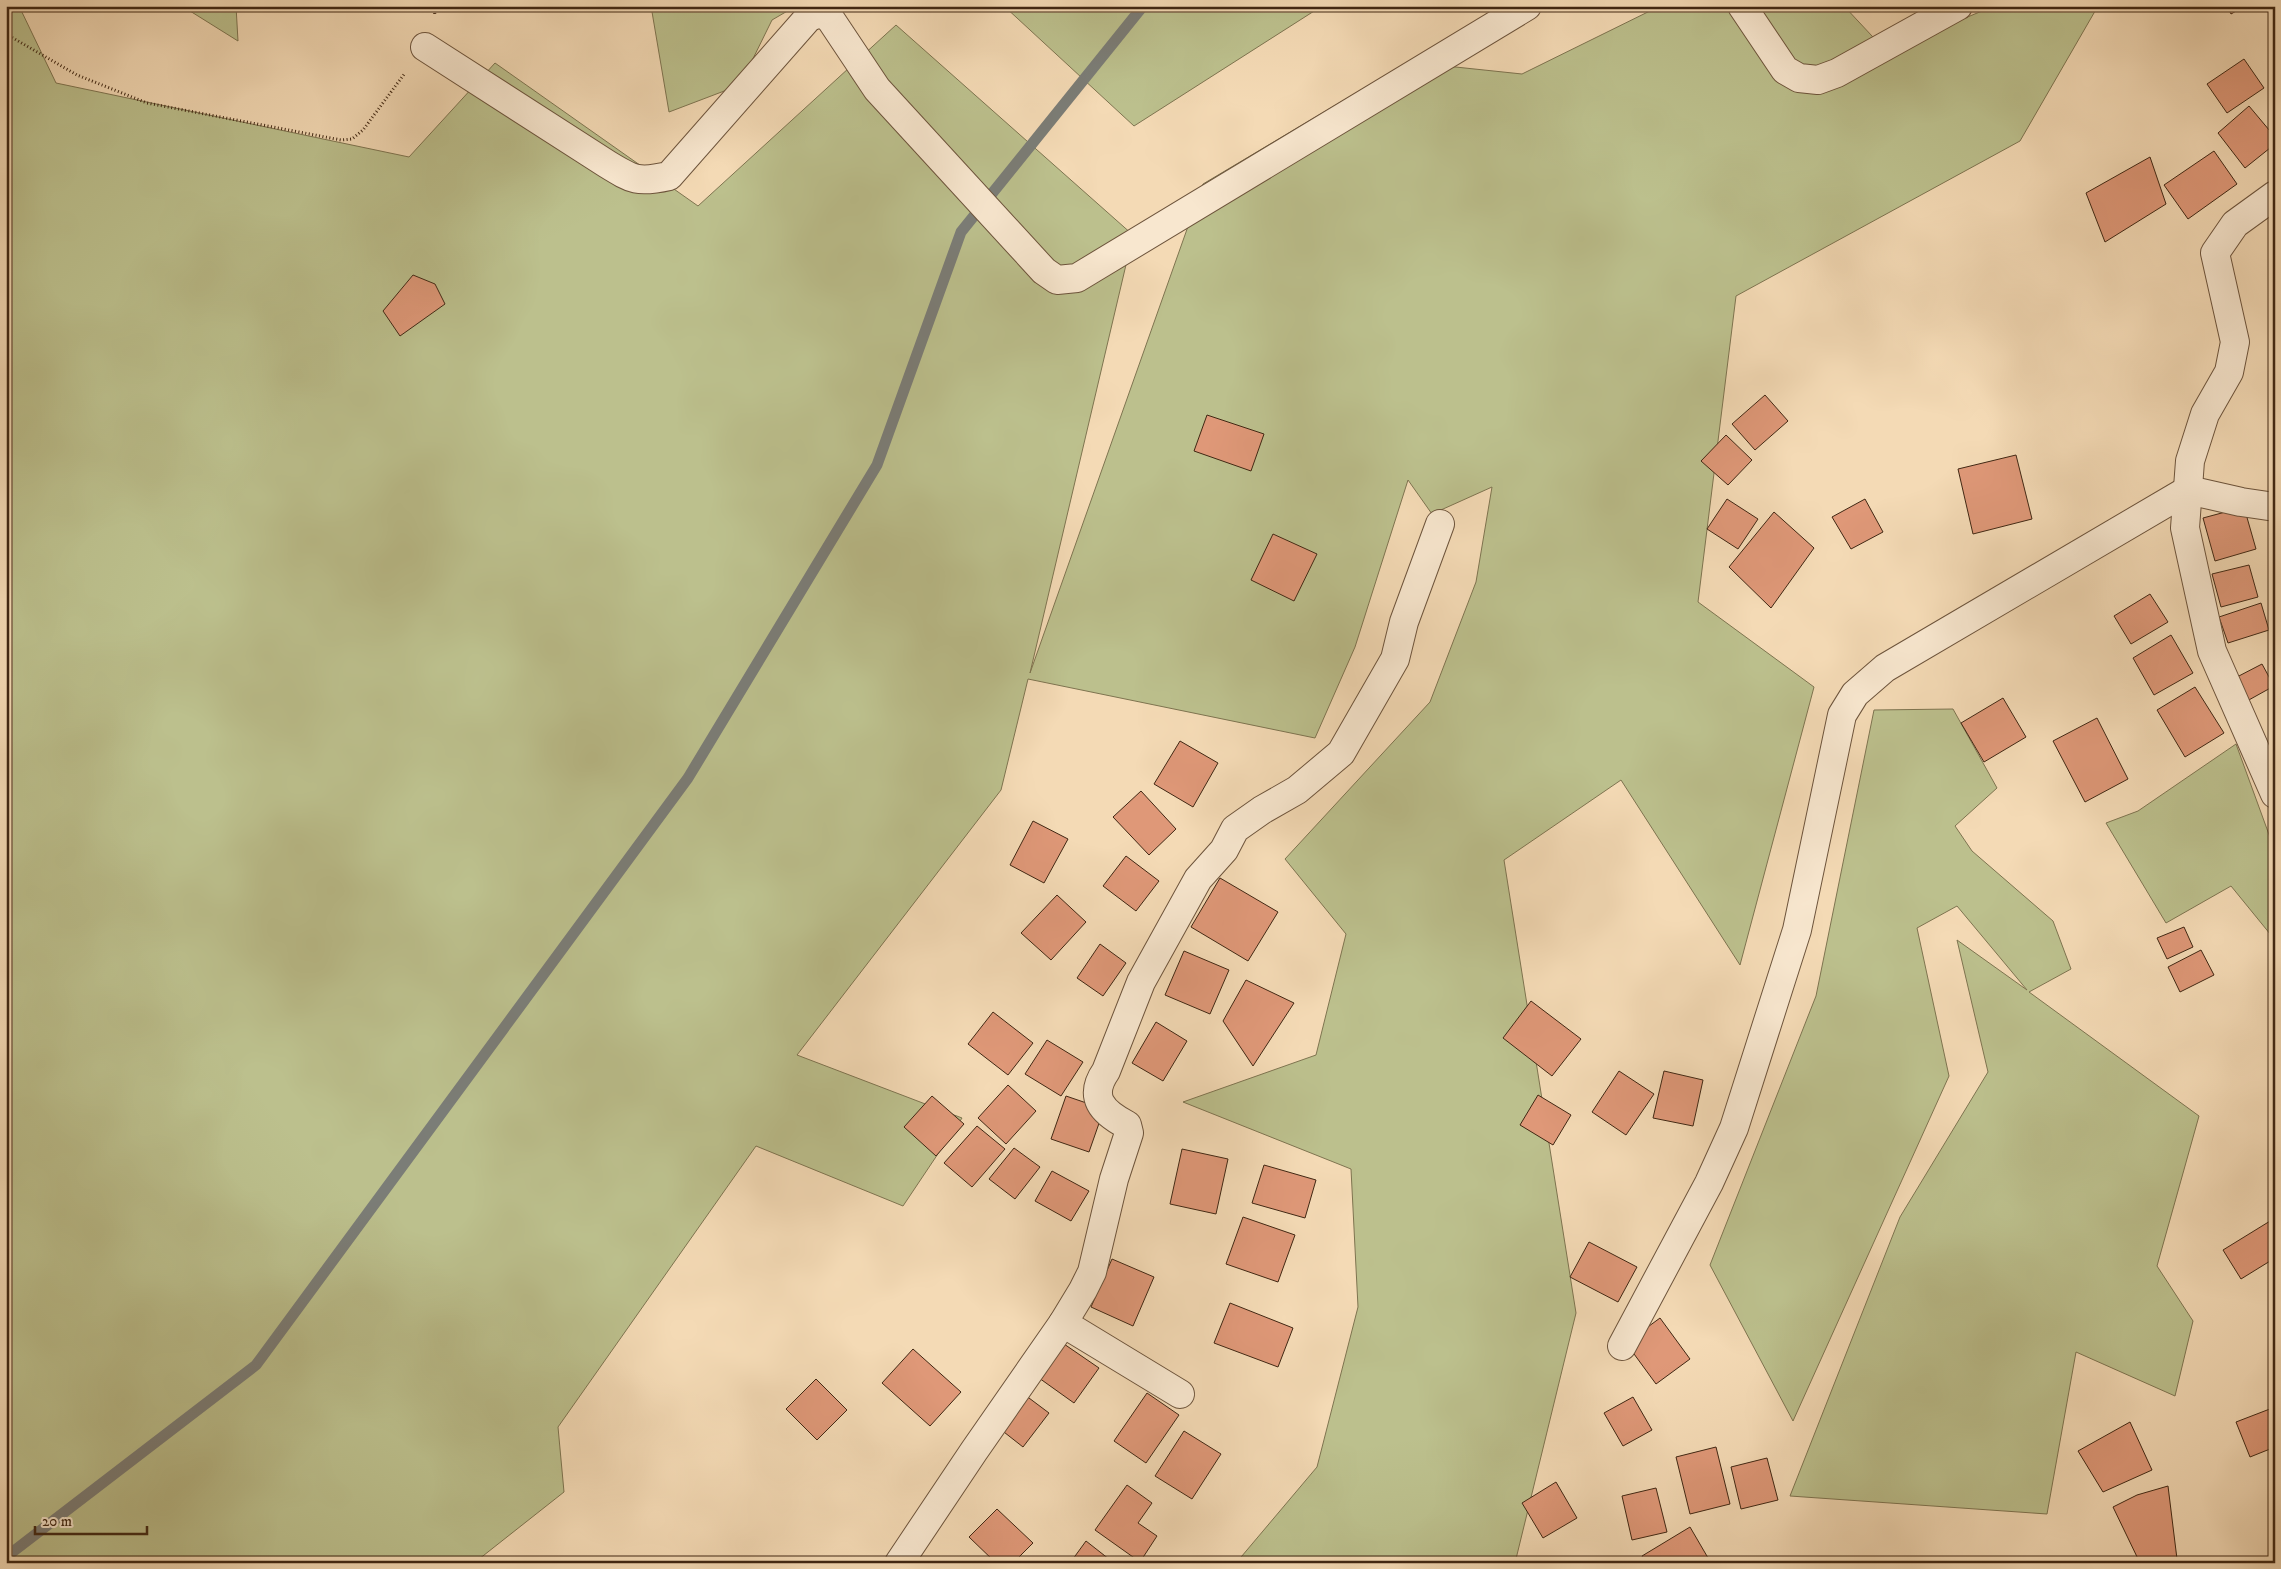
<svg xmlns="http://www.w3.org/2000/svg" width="2281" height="1569" viewBox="0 0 2281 1569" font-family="'IM FELL DW Pica',serif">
  <rect width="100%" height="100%" fill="#f4dab5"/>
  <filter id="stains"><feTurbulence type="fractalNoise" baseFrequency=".004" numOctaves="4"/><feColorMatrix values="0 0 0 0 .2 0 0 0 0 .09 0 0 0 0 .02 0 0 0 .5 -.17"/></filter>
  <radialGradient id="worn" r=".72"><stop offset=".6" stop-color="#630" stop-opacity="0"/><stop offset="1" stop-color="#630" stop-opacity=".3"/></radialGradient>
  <g fill="#bcc08d" stroke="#7e7450">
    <polygon points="6,6 19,6 56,83 409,157 495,63 698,206 896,25 1133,235 1030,673 1203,184 1408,62 1522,74 1660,6 1844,6 1886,51 1994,6 2098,6 2020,141 1736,296 1698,602 1814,687 1740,965 1621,780 1504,860 1576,1313 1515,1563 1236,1563 1317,1467 1358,1307 1351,1169 1183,1102 1316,1055 1346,934 1285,859 1430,702 1476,582 1492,487 1432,514 1408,480 1355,647 1315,738 1028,679 1001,790 797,1055 962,1118 903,1206 756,1146 558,1427 564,1492 474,1563 6,1563"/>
    <polygon points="182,6 236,6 238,41"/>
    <polygon points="651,6 796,6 772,20 740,85 669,112"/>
    <polygon points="1004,6 1322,6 1134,126"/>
    <polygon points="1953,709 1997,788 1955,826 1972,851 2053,921 2071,969 2029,992 2199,1116 2157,1266 2193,1321 2175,1396 2076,1352 2047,1514 1790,1496 1900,1217 1988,1072 1957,940 2027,990 1957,906 1917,928 1949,1076 1793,1421 1710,1265 1816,996 1874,710"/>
    <polygon points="2236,744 2275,851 2275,940 2231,886 2166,923 2106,823 2138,811"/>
  </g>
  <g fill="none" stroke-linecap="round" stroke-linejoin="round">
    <polyline stroke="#7b7d77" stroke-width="11" points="6,1557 256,1365 688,778 877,465 961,232 1143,6"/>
  </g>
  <g fill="#df9878" stroke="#402713">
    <polygon points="2227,6 2245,6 2231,14"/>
    <polygon points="2244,59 2264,88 2227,113 2207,84"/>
    <polygon points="2249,106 2275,137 2275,144 2245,168 2218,133"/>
    <polygon points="2214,151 2237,184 2188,219 2164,185"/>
    <polygon points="2150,157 2166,204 2105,242 2086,193"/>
    <polygon points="413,275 435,284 445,304 400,336 383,311"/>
    <polygon points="1765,395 1788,421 1755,450 1732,424"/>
    <polygon points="1207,415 1264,434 1251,471 1194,451"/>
    <polygon points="1726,435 1752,460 1728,485 1701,461"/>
    <polygon points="2016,455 2032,519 1973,534 1958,469"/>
    <polygon points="1727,499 1758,519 1738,549 1707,529"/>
    <polygon points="1865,499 1883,532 1851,549 1832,517"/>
    <polygon points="2244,507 2256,549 2215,561 2203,518"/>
    <polygon points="1774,512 1814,548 1771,608 1729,567"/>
    <polygon points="1273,534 1317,554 1294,601 1251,580"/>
    <polygon points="2249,565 2258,597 2221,607 2212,574"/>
    <polygon points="2150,594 2168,622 2131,644 2114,616"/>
    <polygon points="2261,603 2269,630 2228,643 2219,617"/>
    <polygon points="2171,635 2193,673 2154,695 2133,658"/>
    <polygon points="2262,664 2274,686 2247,701 2235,678"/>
    <polygon points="2195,687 2224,733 2185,757 2157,710"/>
    <polygon points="2003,698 2026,737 1984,762 1961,723"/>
    <polygon points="2097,718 2128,779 2085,802 2053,741"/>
    <polygon points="1180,741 1218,763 1193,807 1154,784"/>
    <polygon points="1141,791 1176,829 1149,855 1113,817"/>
    <polygon points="1033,821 1068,839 1044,883 1010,865"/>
    <polygon points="1126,856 1159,881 1136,911 1103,886"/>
    <polygon points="1220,878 1278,912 1248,961 1191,927"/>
    <polygon points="1057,895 1086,922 1051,960 1021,933"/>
    <polygon points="2184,927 2193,947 2167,959 2157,938"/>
    <polygon points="1100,944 1126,963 1103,996 1077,978"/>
    <polygon points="2201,950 2214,975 2180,992 2168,967"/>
    <polygon points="1184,951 1229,970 1210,1014 1165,995"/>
    <polygon points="1246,980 1294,1003 1253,1066 1223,1021"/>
    <polygon points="1531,1001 1581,1039 1552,1076 1503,1038"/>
    <polygon points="993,1012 1033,1043 1008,1075 968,1044"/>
    <polygon points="1156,1022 1187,1041 1163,1081 1132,1063"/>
    <polygon points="1047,1040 1083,1062 1061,1096 1025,1074"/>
    <polygon points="1619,1071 1654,1094 1626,1135 1592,1112"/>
    <polygon points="1664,1071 1703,1080 1693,1126 1653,1118"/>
    <polygon points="1008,1085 1036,1111 1006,1144 978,1118"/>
    <polygon points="1538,1095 1571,1115 1553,1145 1520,1125"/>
    <polygon points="932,1096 964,1124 936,1156 904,1127"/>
    <polygon points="1066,1096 1104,1109 1089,1152 1051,1139"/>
    <polygon points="977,1126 1005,1149 972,1187 944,1163"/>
    <polygon points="1014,1148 1040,1167 1015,1199 989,1179"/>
    <polygon points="1182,1149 1228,1159 1216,1214 1170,1204"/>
    <polygon points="1264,1165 1316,1180 1305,1218 1252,1203"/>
    <polygon points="1052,1171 1089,1191 1071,1221 1035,1201"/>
    <polygon points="1243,1217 1295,1235 1278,1282 1226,1264"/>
    <polygon points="2275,1218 2275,1258 2241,1279 2223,1250"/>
    <polygon points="1589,1242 1637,1267 1618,1302 1570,1277"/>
    <polygon points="1112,1259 1154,1277 1133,1326 1091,1307"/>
    <polygon points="1230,1303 1293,1328 1278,1367 1214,1343"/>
    <polygon points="1660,1318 1690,1359 1656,1384 1626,1343"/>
    <polygon points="1064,1344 1099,1368 1074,1403 1039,1378"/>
    <polygon points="913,1349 961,1392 930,1426 882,1383"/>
    <polygon points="2275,1365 2275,1376 2271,1367"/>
    <polygon points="816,1379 847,1410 817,1440 786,1409"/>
    <polygon points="1021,1392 1049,1413 1023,1447 995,1425"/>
    <polygon points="1147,1393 1179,1415 1146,1463 1114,1441"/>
    <polygon points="1633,1397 1652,1430 1623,1446 1604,1413"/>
    <polygon points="2275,1407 2275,1447 2250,1457 2236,1422"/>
    <polygon points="2130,1422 2152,1470 2103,1492 2078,1451"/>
    <polygon points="1184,1431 1221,1454 1192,1499 1155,1476"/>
    <polygon points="1716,1447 1730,1504 1690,1514 1676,1457"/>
    <polygon points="1767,1458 1778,1500 1741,1509 1731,1467"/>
    <polygon points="1556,1482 1577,1518 1543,1538 1522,1503"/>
    <polygon points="1127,1485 1152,1503 1138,1523 1157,1536 1140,1562 1095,1530"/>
    <polygon points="2168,1486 2177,1559 2158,1563 2140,1563 2113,1507 2137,1495"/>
    <polygon points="1656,1488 1667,1532 1632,1540 1622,1496"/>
    <polygon points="997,1509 1033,1543 1013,1563 996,1563 969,1537"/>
    <polygon points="1690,1527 1711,1563 1646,1563 1642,1556"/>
    <polygon points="1086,1541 1114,1563 1070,1563"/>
  </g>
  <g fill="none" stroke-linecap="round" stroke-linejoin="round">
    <defs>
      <g id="minor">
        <polyline points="1742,6 1785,70 1799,78 1818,80 1837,73 1958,6"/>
        <path d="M 425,47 L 607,164 C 633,180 638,183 669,176 L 808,18 L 818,13 L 829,17 L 877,89 L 1044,271 L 1057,280 L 1077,278 L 1527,6"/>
        <polyline points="2275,195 2235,224 2215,253 2235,342 2229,372 2205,414 2190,461 2185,528 2212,651 2275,794"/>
        <polyline points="1063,1323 1180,1394"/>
        <polyline points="1622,1346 1709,1183 1734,1128 1797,930 1842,715 1855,694 1885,668 2188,490 2241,502 2275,507"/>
        <path d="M 899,1563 L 974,1451 L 1063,1323 L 1083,1290 L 1092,1272 L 1114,1179 L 1129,1133 L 1127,1125 C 1102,1112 1088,1097 1106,1071 L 1141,982 L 1198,879 L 1224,850 L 1235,829 L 1262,810 L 1297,790 L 1341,753 L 1395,659 L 1404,622 L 1440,524"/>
      </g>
    </defs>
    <use href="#minor" stroke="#6d543c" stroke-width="30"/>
    <g stroke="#402713" stroke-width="3" stroke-dasharray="1 2.5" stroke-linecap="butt">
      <polyline points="434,6 435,16"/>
      <polyline points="6,34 77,75 147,103 341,140 352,139 363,130 405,73"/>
    </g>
    <use href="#minor" stroke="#f8e7cf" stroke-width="28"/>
  </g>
  <rect width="2281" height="1569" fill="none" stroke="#f4dab5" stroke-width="25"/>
  <rect x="8" y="8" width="2266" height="1554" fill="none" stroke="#402713" stroke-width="2.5"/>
  <rect x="12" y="12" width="2256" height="1544" fill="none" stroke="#402713"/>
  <path d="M35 1526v8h112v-8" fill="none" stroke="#402713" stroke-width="2.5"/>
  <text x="42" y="1526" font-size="15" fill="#402713" stroke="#f8e7cf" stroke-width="4" paint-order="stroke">20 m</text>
  <rect width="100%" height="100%" filter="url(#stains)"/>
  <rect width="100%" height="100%" fill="url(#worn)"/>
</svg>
